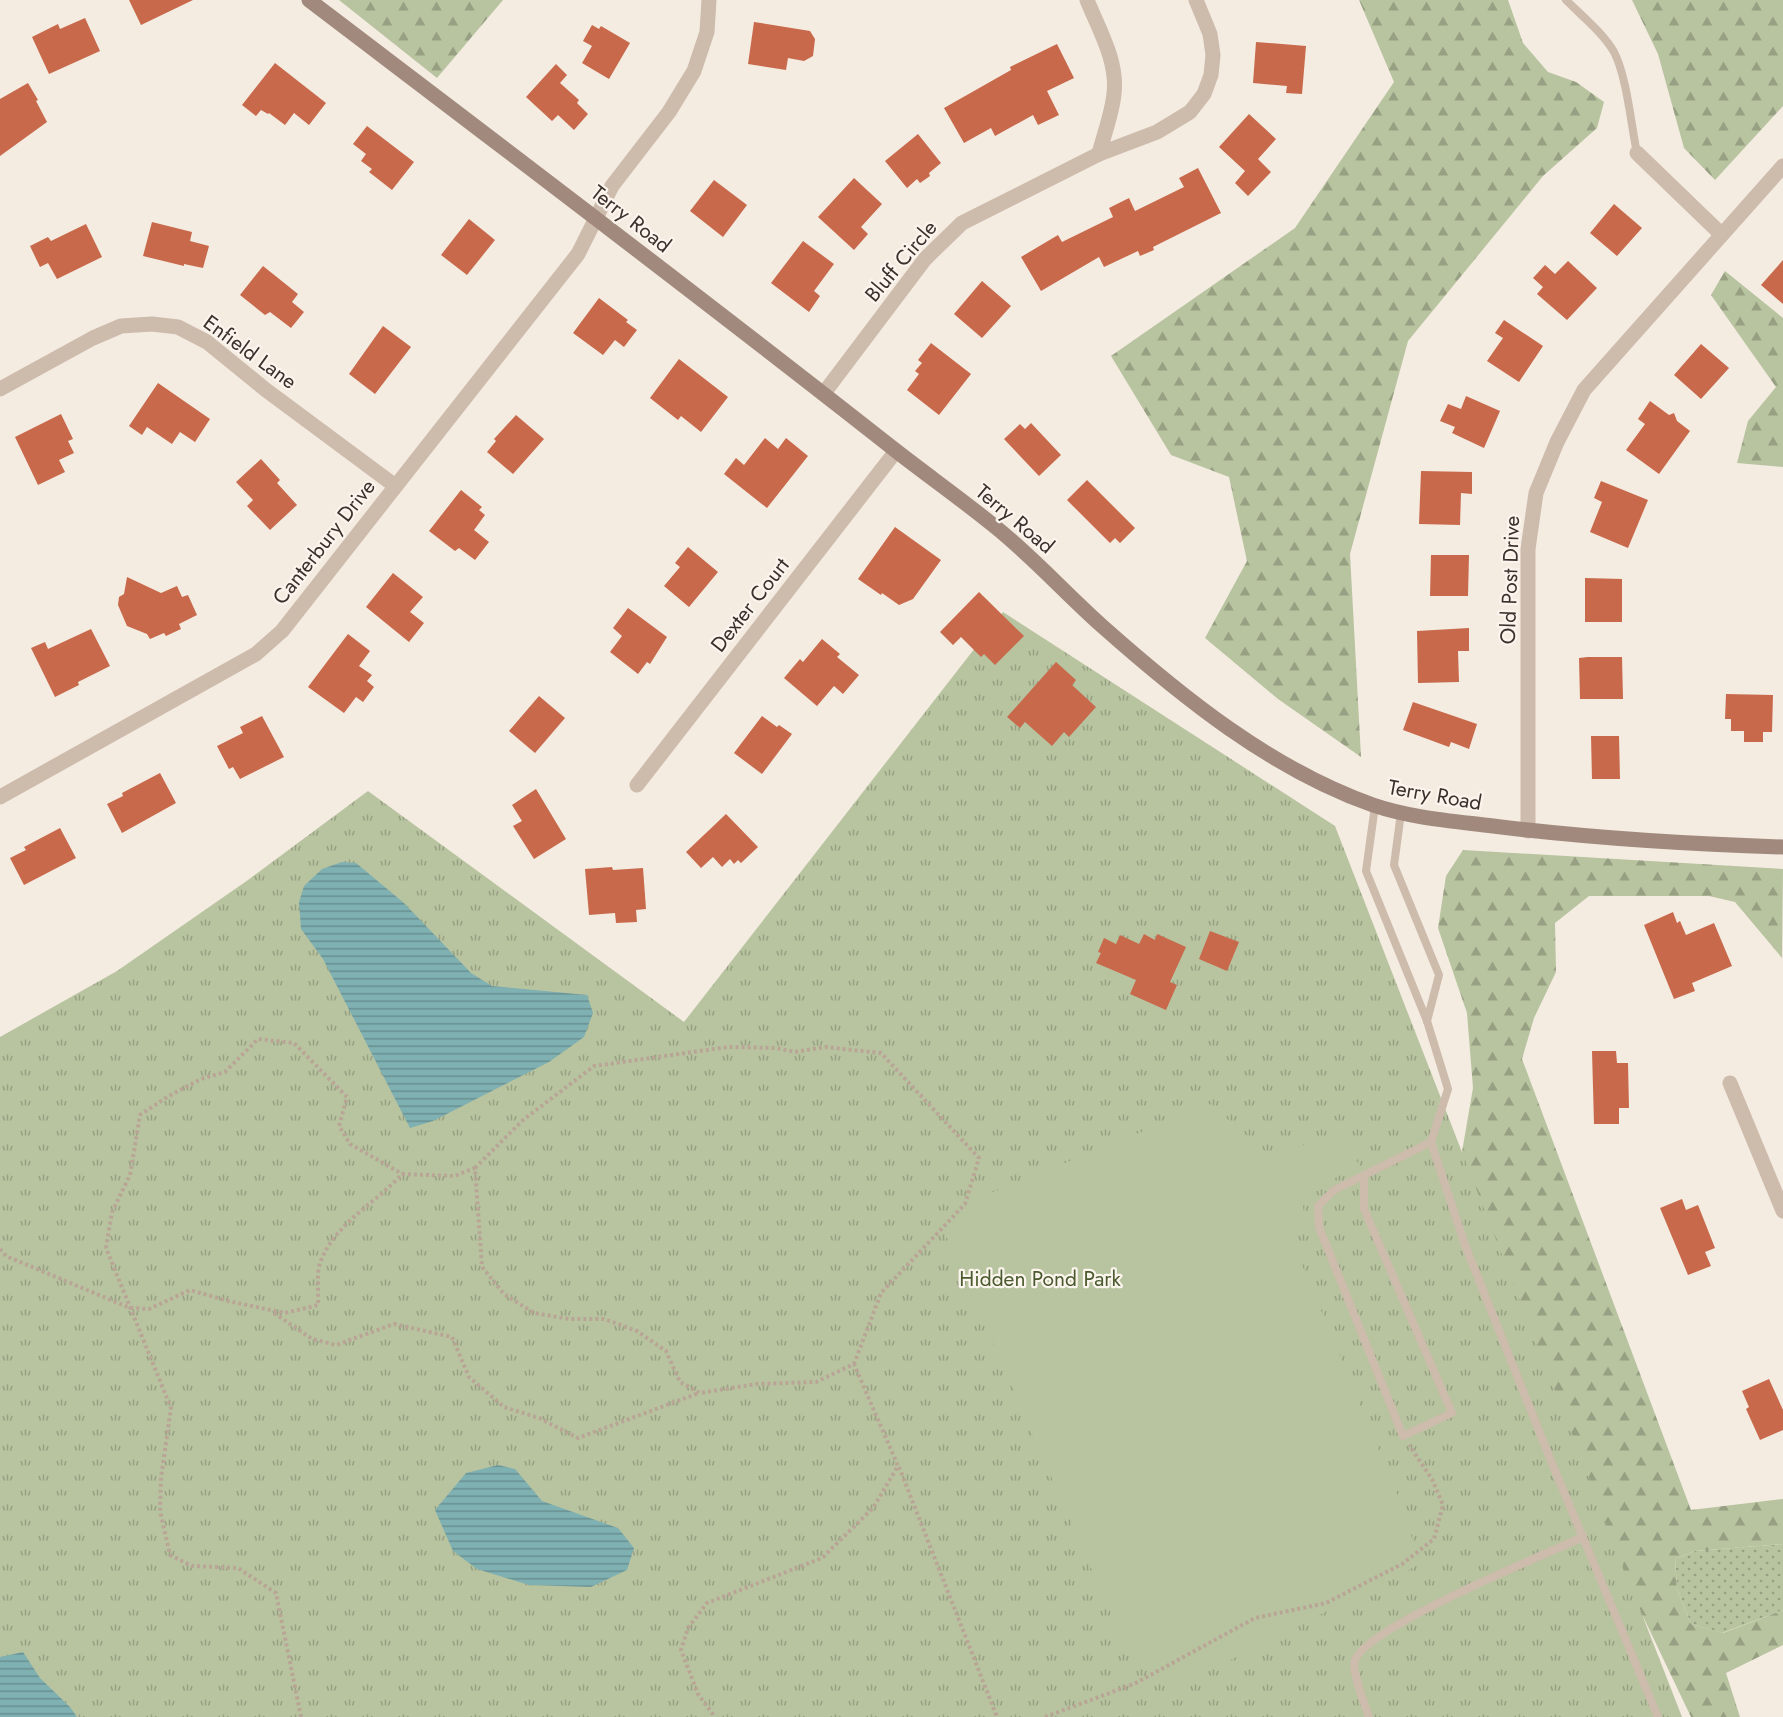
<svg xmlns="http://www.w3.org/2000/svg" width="1783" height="1717" viewBox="0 0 1783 1717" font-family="Jost,sans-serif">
  <defs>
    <pattern id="grass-dots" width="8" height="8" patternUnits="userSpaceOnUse" patternTransform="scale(1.5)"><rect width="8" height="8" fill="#b8c4a0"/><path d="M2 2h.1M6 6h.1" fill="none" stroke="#97a083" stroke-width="1.8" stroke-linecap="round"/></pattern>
    <pattern id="forest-firs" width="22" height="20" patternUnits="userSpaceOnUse" patternTransform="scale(1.5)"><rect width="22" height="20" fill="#b8c4a0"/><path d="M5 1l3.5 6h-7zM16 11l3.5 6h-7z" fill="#97a083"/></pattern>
    <pattern id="park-tufts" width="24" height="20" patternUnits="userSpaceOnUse" patternTransform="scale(1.5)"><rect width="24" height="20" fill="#b8c4a0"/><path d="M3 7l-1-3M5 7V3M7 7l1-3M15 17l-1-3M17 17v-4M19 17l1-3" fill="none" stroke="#97a083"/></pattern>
    <pattern id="water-rules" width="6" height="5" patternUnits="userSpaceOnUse" patternTransform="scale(1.5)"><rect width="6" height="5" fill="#7fb0b2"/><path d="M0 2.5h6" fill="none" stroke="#699091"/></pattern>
  </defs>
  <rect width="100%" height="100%" fill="#f4ebe1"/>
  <polygon fill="url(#grass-dots)" points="1783,1544 1783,1610 1722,1633 1691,1624 1677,1589 1675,1559 1695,1551"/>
  <g fill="url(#forest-firs)">
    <polygon points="339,0 503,0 437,78"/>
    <polygon points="1359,0 1508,0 1523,43 1548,72 1576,82 1604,102 1597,128 1543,176 1408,341 1350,554 1361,757 1278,699 1205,638 1247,561 1229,477 1171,455 1111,356 1295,228 1394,82"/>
    <polygon points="1632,0 1783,0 1783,106 1715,180 1684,148 1658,54"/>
    <polygon points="1725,271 1783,318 1783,467 1737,463 1748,421 1776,387 1711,295"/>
    <polygon points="1463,850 1783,869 1782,958 1735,902 1709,896 1589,896 1555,923 1556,972 1534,1018 1522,1059 1691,1510 1783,1499 1783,1544 1695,1551 1675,1559 1677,1589 1691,1624 1723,1633 1783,1610 1783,1645 1726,1673 1740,1717 1691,1717 1587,1499 1458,1175 1473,1088 1467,1013 1438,928 1446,876"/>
  </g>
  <polygon fill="url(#park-tufts)" points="1003,612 1335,826 1682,1717 0,1717 0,1037 117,971 248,880 368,791 684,1022"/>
  <polygon fill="#b8c4a0" points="1210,1104 1267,1153 1338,1138 1360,1165 1312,1190 1303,1206 1307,1232 1291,1238 1402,1506 1420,1564 1181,1685 1129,1655 937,1215"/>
  <g fill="url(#water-rules)">
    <polygon points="342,862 356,863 404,903 471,973 492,986 587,995 593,1013 584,1037 549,1062 433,1121 410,1128 323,959 301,929 299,902 304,886 322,869"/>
    <polygon points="498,1465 515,1469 542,1501 618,1528 634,1548 627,1570 591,1587 529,1585 477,1569 453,1551 435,1510 466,1473"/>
    <polygon points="23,1652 40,1678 70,1707 77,1717 0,1717 0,1657"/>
  </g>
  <g fill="#c8694b">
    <polygon points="129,0 193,0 141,25"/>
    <polygon points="85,18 100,51 49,74 32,37 58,24 60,29"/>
    <polygon points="754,22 810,31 815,39 813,56 804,61 788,58 786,70 748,64"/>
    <polygon points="592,25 599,29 601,26 630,43 609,79 582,63 592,46 583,41"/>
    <polygon points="1256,42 1306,46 1302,94 1286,93 1287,86 1253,83"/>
    <polygon points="1057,44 1074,78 1047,91 1059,115 1038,125 1033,115 995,136 991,128 964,143 944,108 1011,70 1010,67"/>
    <polygon points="275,63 326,103 309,125 294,113 285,125 269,113 268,114 261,110 256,116 242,105"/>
    <polygon points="556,64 567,75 560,83 579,100 577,103 588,114 574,130 558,115 552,121 526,97"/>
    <polygon points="28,83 38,100 36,101 47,122 0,156 0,99"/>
    <polygon points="1249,114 1276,139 1258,159 1271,172 1248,196 1235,183 1245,171 1219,147"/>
    <polygon points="367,126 414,162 392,190 369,172 372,169 361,161 366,154 353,144"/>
    <polygon points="918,134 941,163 929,173 930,176 920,183 917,179 907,188 885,161"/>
    <polygon points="1198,168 1221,213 1153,247 1154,250 1140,256 1138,251 1104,267 1099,257 1041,291 1021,257 1058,235 1062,242 1113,217 1109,208 1129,198 1135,211 1184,187 1179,178"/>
    <polygon points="854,178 882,204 861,227 868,234 854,250 818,217"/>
    <polygon points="714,180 747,205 723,237 690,211"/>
    <polygon points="1614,204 1642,228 1617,256 1590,233"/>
    <polygon points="469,219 495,240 467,275 441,255"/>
    <polygon points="152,222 192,232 190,241 209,246 203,268 184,264 184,266 143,256"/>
    <polygon points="86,224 102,257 57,279 48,263 40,267 30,246 48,237 51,241"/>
    <polygon points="803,241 834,264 814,291 820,296 809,312 771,283"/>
    <polygon points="1783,260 1783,304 1761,285"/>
    <polygon points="1568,261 1597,288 1567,320 1537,294 1543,287 1533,278 1545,265 1555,274"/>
    <polygon points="263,266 298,294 292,302 304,312 291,328 270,312 265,315 240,295"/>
    <polygon points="982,281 1011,306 982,338 954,314"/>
    <polygon points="599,298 628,320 626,322 637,330 624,347 615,340 603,355 573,333"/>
    <polygon points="1504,320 1543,346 1519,382 1487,361 1503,338 1495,333"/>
    <polygon points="383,326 411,347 375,394 349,374"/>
    <polygon points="931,343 971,374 939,415 907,390 919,374 915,371 922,363 918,360"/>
    <polygon points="1701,344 1729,368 1701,399 1674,375"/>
    <polygon points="679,359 728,397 701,432 681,416 678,420 650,398"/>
    <polygon points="158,383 210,419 195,442 180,432 172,444 147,427 142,435 129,426"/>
    <polygon points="1466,396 1500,411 1484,448 1452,433 1455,427 1440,421 1448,404 1461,409"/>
    <polygon points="1650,401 1669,415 1674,413 1677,421 1690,431 1659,474 1626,450 1645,424 1638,419"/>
    <polygon points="61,414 73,439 68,441 74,453 59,460 65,472 38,485 15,437"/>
    <polygon points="516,415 544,439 513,474 487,452 496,441 494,439"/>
    <polygon points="1031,423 1061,455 1039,476 1004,439 1020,424 1025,429"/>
    <polygon points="765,438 778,449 786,438 808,456 767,508 724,474 736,458 744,465"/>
    <polygon points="261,459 280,480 277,483 297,505 270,530 247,506 253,500 236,482"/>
    <polygon points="1421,471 1472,472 1472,494 1461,493 1460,525 1419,524"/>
    <polygon points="1087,480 1135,528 1120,543 1115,538 1110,543 1067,500"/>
    <polygon points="1601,481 1648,500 1628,548 1590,532 1602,502 1594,498"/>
    <polygon points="461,490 482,507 479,510 485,515 474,530 489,542 475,560 459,548 455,551 429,531"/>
    <polygon points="895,527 941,560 913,599 899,605 882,593 881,595 858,579"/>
    <polygon points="688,547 718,572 689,607 664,586 680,567 675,563"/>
    <polygon points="1431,555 1469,555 1468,596 1430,596"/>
    <polygon points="393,573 423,597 410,612 424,623 409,642 366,607"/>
    <polygon points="127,577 161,593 177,586 182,597 188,595 197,615 179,624 181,629 166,636 164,633 150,639 147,634 127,626 118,605 119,597 124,594"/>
    <polygon points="1585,578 1622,579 1622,622 1585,622"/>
    <polygon points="979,592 1024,636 995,665 984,654 981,657 961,637 953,645 940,632"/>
    <polygon points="628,608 667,637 650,664 647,662 638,674 610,652 622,636 613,628"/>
    <polygon points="1469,628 1469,651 1458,651 1459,682 1418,683 1417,631"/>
    <polygon points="91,629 110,666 78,682 79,685 55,697 31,648 45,642 48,649"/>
    <polygon points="348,634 370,651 359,666 372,675 367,681 374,687 363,702 356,697 344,713 308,687"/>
    <polygon points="822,639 840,654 837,657 859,675 843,694 834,686 817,706 784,678 800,659 803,662"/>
    <polygon points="1588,657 1622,657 1623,699 1580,699 1579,658"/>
    <polygon points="1056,662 1076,680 1072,685 1096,707 1069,737 1064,732 1052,746 1025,722 1020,728 1007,717"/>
    <polygon points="1726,694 1773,695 1772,732 1763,732 1763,742 1744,742 1744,731 1731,731 1731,719 1725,719"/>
    <polygon points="539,696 565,718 535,753 509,731"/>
    <polygon points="1413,702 1477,724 1469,749 1451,742 1449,747 1403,730"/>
    <polygon points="262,716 284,757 240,779 233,767 229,769 217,746 243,733 240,727"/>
    <polygon points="762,716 777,727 779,725 792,734 762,774 734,753"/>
    <polygon points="1591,736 1619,736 1620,779 1592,779"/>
    <polygon points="160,773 176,803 122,833 107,804 123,796 122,793"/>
    <polygon points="536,789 566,839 534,859 513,826 522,821 512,805"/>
    <polygon points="726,814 758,847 741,863 738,860 734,864 730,859 722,867 713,857 701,868 686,852"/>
    <polygon points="60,828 76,858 24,885 10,858 26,850 24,847"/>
    <polygon points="612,867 613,870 643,868 646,909 636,910 637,922 616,923 615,913 589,915 585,869"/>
    <polygon points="1673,912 1677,923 1680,921 1686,935 1714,923 1732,966 1692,983 1695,991 1674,999 1644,925"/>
    <polygon points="1210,931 1239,942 1227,971 1199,959"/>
    <polygon points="1144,934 1155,940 1157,934 1186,947 1170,982 1177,985 1166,1010 1130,994 1136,980 1096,963 1101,953 1098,952 1104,938 1116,944 1120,935 1139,944"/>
    <polygon points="1592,1051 1616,1051 1617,1063 1628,1063 1629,1108 1619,1108 1619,1124 1594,1124"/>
    <polygon points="1682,1199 1686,1210 1698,1205 1715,1248 1705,1252 1711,1266 1688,1275 1660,1208"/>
    <polygon points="1769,1379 1783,1410 1783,1430 1760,1440 1746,1409 1749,1407 1742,1391"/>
  </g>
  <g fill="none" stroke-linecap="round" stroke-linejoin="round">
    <g stroke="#b9a596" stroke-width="4" stroke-dasharray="3 3" stroke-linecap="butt">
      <polyline points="475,1168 523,1120 594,1066 728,1047 776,1048 795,1052 825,1047 881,1053 979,1158 965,1204 881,1293 854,1364"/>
      <path d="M 0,1249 L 6,1256 L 130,1308 L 149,1309 L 190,1290 L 228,1301 L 285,1313 L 318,1305 C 319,1293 316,1275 320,1263 C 334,1224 375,1204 402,1174 L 454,1176 L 475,1168 L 482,1267 L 504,1294 L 534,1313 L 569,1319 L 604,1319 L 637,1331 L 666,1351 L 680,1382 L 700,1393 L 757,1384 L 816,1382 L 854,1364 L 898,1466 L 873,1508 L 822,1558 L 707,1603 L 688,1628 L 681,1650 L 698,1694 L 715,1717"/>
      <polyline points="274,1313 312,1339 336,1345 394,1324 452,1337 469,1377 504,1407 539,1418 578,1438 699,1393"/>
      <polyline points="899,1467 997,1717"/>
      <polyline points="301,1717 276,1593 238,1568 192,1566 170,1555 160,1511 161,1478 171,1408 106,1248 112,1212 130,1175 140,1115 167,1097 201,1079 225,1072 258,1039 294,1043 347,1097 339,1126 350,1144 402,1174"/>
      <polyline points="1045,1717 1134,1684 1255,1618 1326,1603 1402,1564 1434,1539 1443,1505 1432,1479 1409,1445"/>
    </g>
    <g stroke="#cdbbac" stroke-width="8">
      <path d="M 1566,0 C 1582,16 1603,33 1614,52 C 1627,77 1631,125 1637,153"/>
      <polyline points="1375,806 1366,871 1427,1021 1448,1089 1431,1142 1465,1245 1551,1461 1658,1717"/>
      <polyline points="1401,813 1394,865 1439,975 1427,1021"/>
      <polyline points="1364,1175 1364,1209 1452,1413 1403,1436 1319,1227 1318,1206 1334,1190 1431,1142"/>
      <path d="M 1369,1717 C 1365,1705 1351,1671 1355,1660 C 1367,1627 1544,1555 1583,1537"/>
    </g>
    <g stroke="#cdbbac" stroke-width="15">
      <path d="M 1087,0 C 1099,30 1118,61 1114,94 C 1112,114 1104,134 1099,154"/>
      <polyline points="1637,153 1721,234"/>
      <polyline points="0,389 93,338 121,326 152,324 178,327 207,342 266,390 394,485"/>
      <polyline points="824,393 925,259 962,223 1099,154 1157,132 1190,112 1204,94 1211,75 1213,55 1210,34 1196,0"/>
      <polyline points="637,785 896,451"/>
      <polyline points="0,797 256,654 282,631 578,254 612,186 669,112 694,71 707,32 709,0"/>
      <polyline points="1528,831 1528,549 1536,493 1557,442 1584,390 1783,166"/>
      <polyline points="1730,1083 1783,1211"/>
    </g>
    <path stroke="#a18a7d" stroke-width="15" d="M 309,0 C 505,149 701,297 895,450 C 927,475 961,499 993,525 C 1032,556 1065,593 1102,626 C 1182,697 1271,769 1373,805 C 1411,818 1453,821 1493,826 C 1590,838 1686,844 1783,847"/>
  </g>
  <g text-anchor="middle" stroke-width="4.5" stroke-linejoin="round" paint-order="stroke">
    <g font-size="21" fill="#3b302b" stroke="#fbf5ee">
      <text transform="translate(631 219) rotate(38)" y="7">Terry Road</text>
      <text transform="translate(901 261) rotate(-50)" y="7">Bluff Circle</text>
      <text transform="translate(250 352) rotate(36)" y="7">Enfield Lane</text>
      <text transform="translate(1015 519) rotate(40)" y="7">Terry Road</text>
      <text transform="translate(324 542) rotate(-52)" y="7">Canterbury Drive</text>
      <text transform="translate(1510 580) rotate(-88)" y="7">Old Post Drive</text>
      <text transform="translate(750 605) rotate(-52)" y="7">Dexter Court</text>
      <text transform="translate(1435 795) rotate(10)" y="7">Terry Road</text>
    </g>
    <g font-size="21" fill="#4a5a2e" stroke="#fbf5ee">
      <text x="1040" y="1286">Hidden Pond Park</text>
    </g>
  </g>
</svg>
